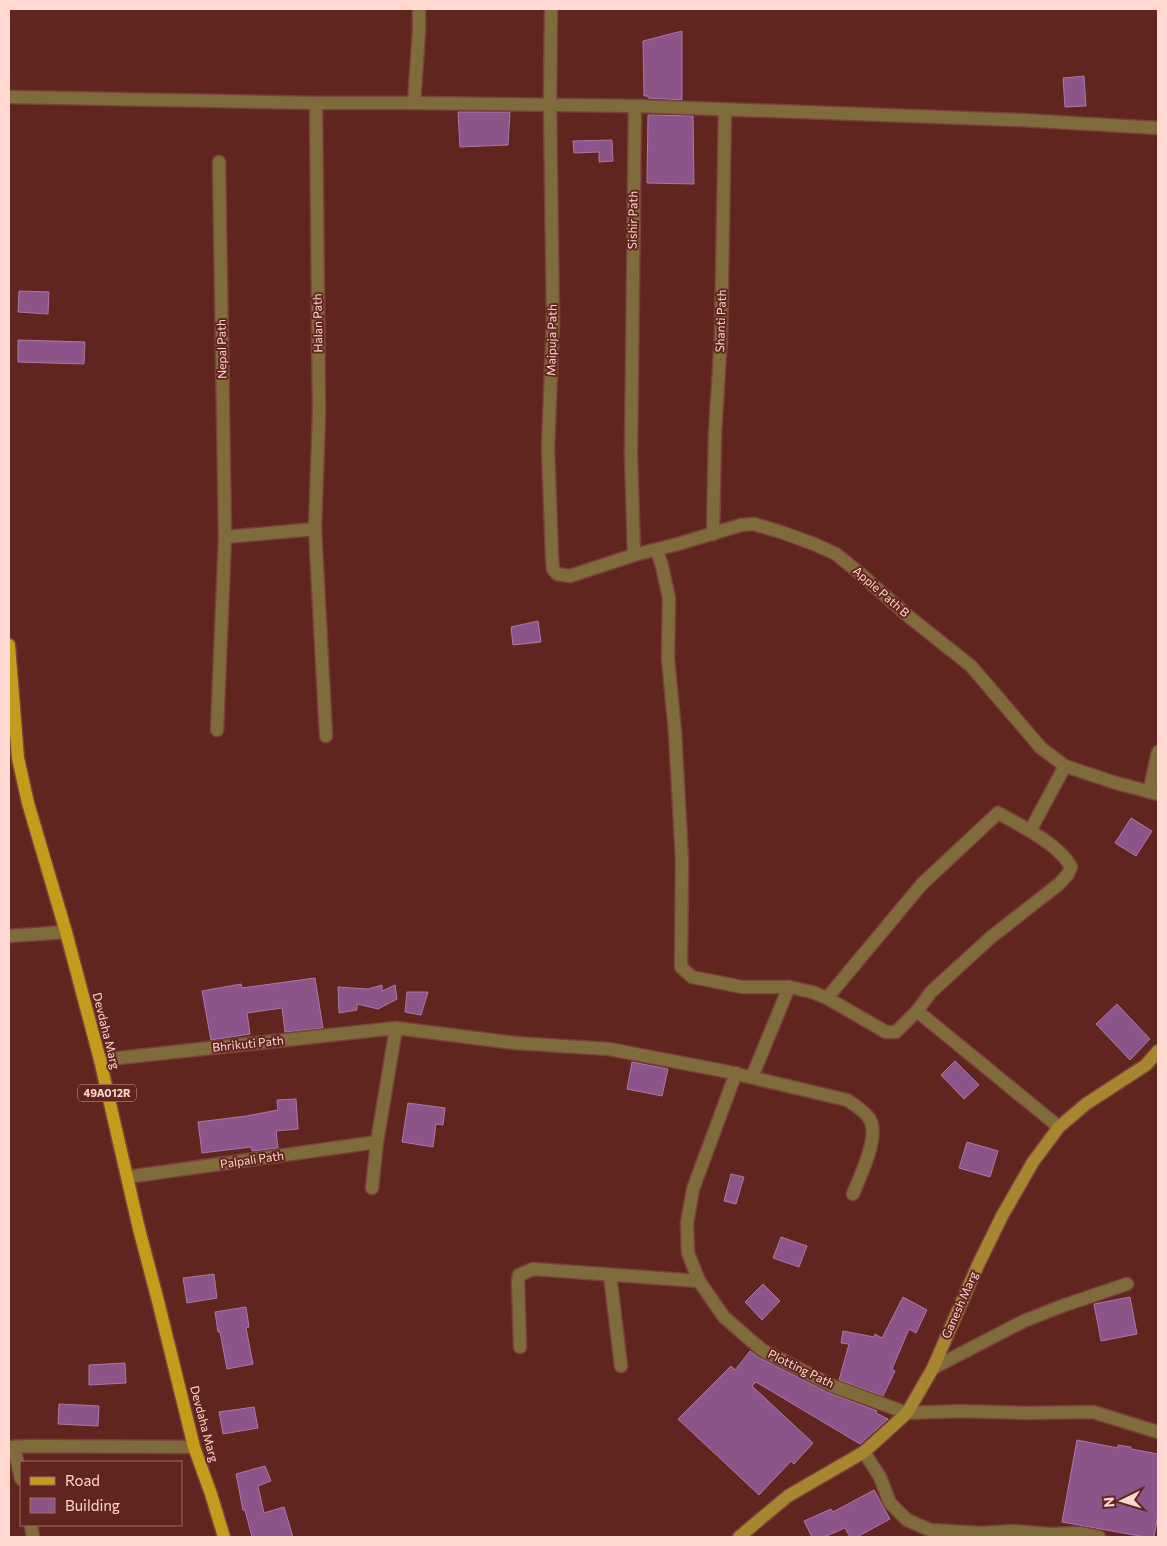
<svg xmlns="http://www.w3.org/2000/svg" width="1167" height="1546" viewBox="0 0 1167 1546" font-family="Commissioner,sans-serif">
  <rect width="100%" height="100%" fill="#60251e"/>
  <g fill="#8c558a" stroke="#aa79a7">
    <polygon points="682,31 682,100 648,98 648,96 644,96 643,41"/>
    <polygon points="1084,76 1086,106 1065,107 1063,78"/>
    <polygon points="458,112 510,112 508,145 460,147"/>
    <polygon points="648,115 693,116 694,184 647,183"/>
    <polygon points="612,140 613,161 599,162 599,152 574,153 573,141"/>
    <polygon points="19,291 49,292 48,314 18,312"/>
    <polygon points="18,340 85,342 84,364 18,362"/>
    <polygon points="538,621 541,642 513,645 511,627"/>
    <polygon points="1131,818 1152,831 1136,856 1115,843"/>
    <polygon points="315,978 323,1028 285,1032 282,1008 247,1013 250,1034 211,1040 202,991 241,984 242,988"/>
    <polygon points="382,985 382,991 395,985 397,999 378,1009 357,1004 357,1010 339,1013 338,987 368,989"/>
    <polygon points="407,992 428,992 421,1015 405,1012"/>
    <polygon points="1117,1004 1150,1039 1130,1060 1096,1024"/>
    <polygon points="955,1061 979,1085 964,1099 941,1075"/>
    <polygon points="632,1062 668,1069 662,1096 627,1089"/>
    <polygon points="296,1099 298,1129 276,1131 278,1148 252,1151 251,1147 202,1153 198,1122 246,1116 278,1110 277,1100"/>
    <polygon points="408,1103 445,1108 443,1125 436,1124 433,1147 402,1142"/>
    <polygon points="967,1142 998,1151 990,1177 959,1168"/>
    <polygon points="731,1174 744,1177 736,1204 724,1201"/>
    <polygon points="781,1237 807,1246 799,1267 773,1258"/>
    <polygon points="214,1274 217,1298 187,1303 183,1278"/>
    <polygon points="763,1284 780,1301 762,1320 745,1302"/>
    <polygon points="903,1297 927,1310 916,1333 909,1329 892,1369 895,1371 883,1396 839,1380 849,1344 841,1343 843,1331 874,1337 875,1334 882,1338"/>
    <polygon points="1130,1297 1137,1334 1101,1341 1094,1304"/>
    <polygon points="246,1307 249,1327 246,1328 253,1364 227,1369 220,1332 218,1332 215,1312"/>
    <polygon points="750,1351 758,1357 829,1393 877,1411 876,1413 888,1419 860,1444 756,1382 752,1386 813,1443 794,1464 791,1461 759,1495 678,1419 731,1366 735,1370"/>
    <polygon points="125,1363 126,1383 89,1385 89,1365"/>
    <polygon points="59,1404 99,1406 98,1426 58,1424"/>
    <polygon points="254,1407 258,1428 223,1434 219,1412"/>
    <polygon points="1077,1440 1118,1448 1118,1445 1131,1447 1131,1449 1158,1454 1158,1515 1154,1537 1145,1537 1062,1522"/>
    <polygon points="265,1466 271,1481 258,1486 264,1513 284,1507 293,1537 252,1537 245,1510 243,1510 236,1474"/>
    <polygon points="874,1490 890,1519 857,1537 850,1537 845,1528 824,1537 812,1537 804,1521 831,1509 833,1512"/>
  </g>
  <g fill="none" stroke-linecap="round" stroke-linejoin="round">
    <defs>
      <g id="street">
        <polyline points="551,9 550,105 553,321 548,448 552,558 553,569 557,574 570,576 634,555 678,544 741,525 754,524 781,532 814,544 836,554 863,576 908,616 971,666 1041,748 1065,766 1116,783 1158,794"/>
        <polyline points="9,97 316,103"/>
        <polyline points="414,103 635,106 631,454 634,555"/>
        <polyline points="635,106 1021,120 1158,128"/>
        <polyline points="219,162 225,537"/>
        <polyline points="713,534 715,434 721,336 725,109"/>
        <path d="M 657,550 L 662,566 L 669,598 L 668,659 L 675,732 L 682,860 L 681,967 L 692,977 L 742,987 L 789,987 L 812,992 L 827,998 L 886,1032 L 896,1032 L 917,1011 L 931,992 L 990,938 L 1059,884 L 1068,874 L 1071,867 C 1060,845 1020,825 998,813 L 922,884 L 827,998"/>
        <polyline points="217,730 225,537 315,529"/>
        <polyline points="326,736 315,529 319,413 316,103 414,103 419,31 419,9"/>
        <polyline points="1149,792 1158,752"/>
        <polyline points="1030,831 1065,766"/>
        <polyline points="9,936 66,932"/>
        <polyline points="917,1011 1059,1127"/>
        <path d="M 100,1060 L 396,1028 L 515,1043 L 609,1049 L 724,1071 L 847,1100 C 855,1105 863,1110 869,1118 C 881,1135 860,1176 853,1194"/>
        <polyline points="736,1073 693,1189 687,1223 688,1253 699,1281 724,1317 762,1350 833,1386 907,1413 960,1411 1026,1413 1093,1412 1158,1432"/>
        <polyline points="752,1077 789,987"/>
        <polyline points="127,1177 377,1142"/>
        <polyline points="372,1188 377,1142 396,1028"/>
        <polyline points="610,1275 621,1366"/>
        <polyline points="520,1347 518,1281 519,1275 533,1269 699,1281"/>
        <polyline points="933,1368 1024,1321 1062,1306 1127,1284"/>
        <polyline points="9,1447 31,1446 194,1447"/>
        <polyline points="14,1447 21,1479"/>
        <polyline points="864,1452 880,1477 890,1503 907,1520 930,1530 982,1533 1013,1531 1050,1534 1079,1533 1099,1537"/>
        <polyline points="31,1525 33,1537"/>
      </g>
      <polyline id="secondary" points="739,1537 788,1496 864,1452 907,1413 933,1368 978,1265 1002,1216 1033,1162 1059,1127 1086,1104 1146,1065 1158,1051"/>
      <polyline id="primary" points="9,645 18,758 28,803 66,932 100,1060 139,1229 158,1301 194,1447 211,1494 224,1537"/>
    </defs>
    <use href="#street" stroke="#79423b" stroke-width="15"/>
    <use href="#secondary" stroke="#79423b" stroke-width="15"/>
    <use href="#primary" stroke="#79423b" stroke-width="15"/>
    <use href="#street" stroke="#806c3a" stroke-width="12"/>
    <use href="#secondary" stroke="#a6872f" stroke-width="12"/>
    <use href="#primary" stroke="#c49b1b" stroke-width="12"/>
  </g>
  <g text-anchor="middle" stroke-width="4" stroke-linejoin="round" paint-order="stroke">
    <rect fill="#60251e" stroke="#cfa29c" stroke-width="1" x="78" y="1084.5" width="58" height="17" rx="4"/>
    <g font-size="11" font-weight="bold" fill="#ffd8d2">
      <text x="107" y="1097">49A012R</text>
    </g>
    <g font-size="12" fill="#ffd8d2" stroke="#60251e">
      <text transform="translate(633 220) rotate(-89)" y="4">Sishir Path</text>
      <text transform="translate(721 321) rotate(-88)" y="4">Shanti Path</text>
      <text transform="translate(318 323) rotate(-91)" y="4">Halan Path</text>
      <text transform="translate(552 340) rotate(-89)" y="4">Maipuja Path</text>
      <text transform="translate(222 349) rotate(-91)" y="4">Nepal Path</text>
      <text transform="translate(881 592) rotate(41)" y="4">Apple Path B</text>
      <text transform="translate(106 1031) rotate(76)" y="4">Devdaha Marg</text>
      <text transform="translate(248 1044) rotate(-6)" y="4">Bhrikuti Path</text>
      <text transform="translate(252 1160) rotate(-8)" y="4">Palpali Path</text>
      <text transform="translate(960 1305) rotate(-66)" y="4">Ganesh Marg</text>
      <text transform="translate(801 1369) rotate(26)" y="4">Plotting Path</text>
      <text transform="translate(204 1424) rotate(75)" y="4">Devdaha Marg</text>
    </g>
  </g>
  <rect width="1167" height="1546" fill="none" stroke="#ffd8d2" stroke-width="20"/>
  <rect x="20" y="1461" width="162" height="65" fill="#60251e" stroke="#a06d66"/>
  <rect x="30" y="1477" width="25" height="8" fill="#c49b1b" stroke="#a06d66"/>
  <text x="65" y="1486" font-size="15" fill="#ffd8d2">Road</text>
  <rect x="30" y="1498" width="25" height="15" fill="#8c558a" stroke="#a06d66"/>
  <text x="65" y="1511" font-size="15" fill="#ffd8d2">Building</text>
  <g transform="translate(1122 1501) rotate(265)" stroke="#60251e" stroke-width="4" paint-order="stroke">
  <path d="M0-4L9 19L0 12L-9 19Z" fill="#ffd8d2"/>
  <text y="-8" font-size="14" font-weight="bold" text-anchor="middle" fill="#ffd8d2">N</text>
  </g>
</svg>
